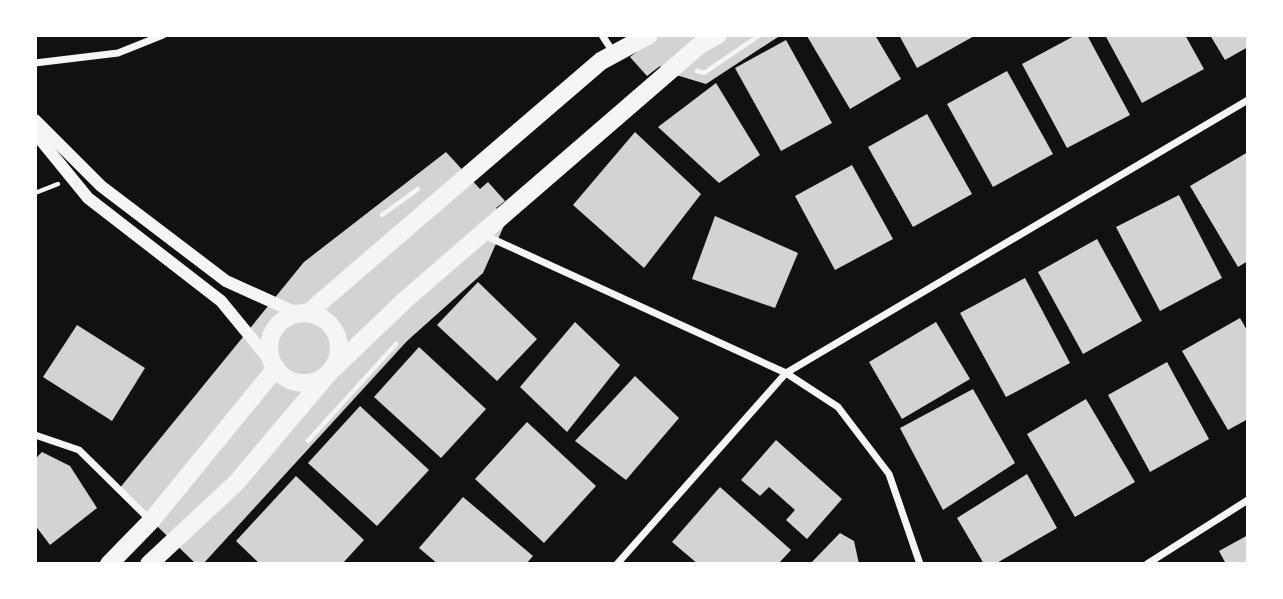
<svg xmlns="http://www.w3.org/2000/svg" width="1283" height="599" viewBox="0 0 1283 599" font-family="Quicksand,sans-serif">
  <rect width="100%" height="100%" fill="#111"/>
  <g fill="#d3d3d3">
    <polygon points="632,35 781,35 706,84 666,72 660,66 647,76 630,57 643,47"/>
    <polygon points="875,35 901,79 850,109 807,36"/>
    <polygon points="899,35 976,35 917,68"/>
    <polygon points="1076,35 1087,35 1130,115 1067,148 1022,64"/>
    <polygon points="1105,35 1185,35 1204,69 1142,103"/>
    <polygon points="1210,35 1248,35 1248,47 1225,60"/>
    <polygon points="786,40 832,123 781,151 735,68"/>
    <polygon points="1007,71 1053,154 993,187 947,104"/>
    <polygon points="716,83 760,155 719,183 658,127"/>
    <polygon points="927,114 972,194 913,227 868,147"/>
    <polygon points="635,132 701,194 644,268 573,205"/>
    <polygon points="446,152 480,189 488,182 505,201 496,208 507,219 483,273 407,341 203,564 196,564 119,489 304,262"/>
    <polygon points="1248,152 1248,261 1238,267 1190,186"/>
    <polygon points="852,165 893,239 835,270 795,196"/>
    <polygon points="1179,195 1222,278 1160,311 1116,227"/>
    <polygon points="715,216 798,253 775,308 692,279"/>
    <polygon points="1097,239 1142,321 1083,354 1038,272"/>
    <polygon points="1025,278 1070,363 1006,397 960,313"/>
    <polygon points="478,282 537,339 497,381 437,325"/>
    <polygon points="1240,318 1248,332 1248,419 1228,430 1182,351"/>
    <polygon points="575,322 620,365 567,432 520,387"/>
    <polygon points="936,322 970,379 902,419 869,362"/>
    <polygon points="77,325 145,368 112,421 43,377"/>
    <polygon points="419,347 486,409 441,458 374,397"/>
    <polygon points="1167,362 1209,439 1150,472 1108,395"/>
    <polygon points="635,376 679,418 626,480 575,441"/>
    <polygon points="973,389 1015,463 943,510 900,428"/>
    <polygon points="1086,399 1135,482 1075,517 1027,434"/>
    <polygon points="360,406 429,470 377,526 308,463"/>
    <polygon points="527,422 596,486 544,543 475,479"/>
    <polygon points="776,440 842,499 807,539 786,520 795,510 769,487 760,496 741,480"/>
    <polygon points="42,452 70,466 97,508 50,545 35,525 35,459"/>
    <polygon points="1027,474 1057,528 995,564 984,564 957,518"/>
    <polygon points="296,476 364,540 342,564 260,564 236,541"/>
    <polygon points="720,487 791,550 778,564 698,564 672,542"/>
    <polygon points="463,497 533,556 526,564 438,564 419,548"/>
    <polygon points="840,533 854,541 859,564 810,564"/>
    <polygon points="1248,535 1248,564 1226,564 1219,551"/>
  </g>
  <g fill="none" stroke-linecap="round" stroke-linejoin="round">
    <g stroke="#f5f5f5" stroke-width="4.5">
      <polyline points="697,71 704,73 760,35"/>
      <polyline points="35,193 58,184"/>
      <polyline points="382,215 418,189"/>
      <polyline points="308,441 396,344"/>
    </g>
    <g stroke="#f5f5f5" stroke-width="7">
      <polyline points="602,35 613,52"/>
      <polyline points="35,63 118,53 163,35"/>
      <polyline points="484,235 786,373 838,407 889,474 920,564"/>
      <polyline points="35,435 79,450 151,521"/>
      <polyline points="617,564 786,373 1248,100"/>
      <polyline points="1147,564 1248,500"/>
    </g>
    <g stroke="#f5f5f5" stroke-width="12">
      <polyline points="35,120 101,186 226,281 299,314"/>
      <polyline points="35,133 88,198 221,301 276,368"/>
    </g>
    <g stroke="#f5f5f5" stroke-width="18">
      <circle cx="304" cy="348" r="35"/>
      <polyline points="299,314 309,312 601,61 649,35"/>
      <polyline points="109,564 151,521 276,368"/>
      <polyline points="149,564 236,483 329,373 405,300 701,44 718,35"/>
    </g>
  </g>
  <rect width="1283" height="599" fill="none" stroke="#ffffff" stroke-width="74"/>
</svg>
